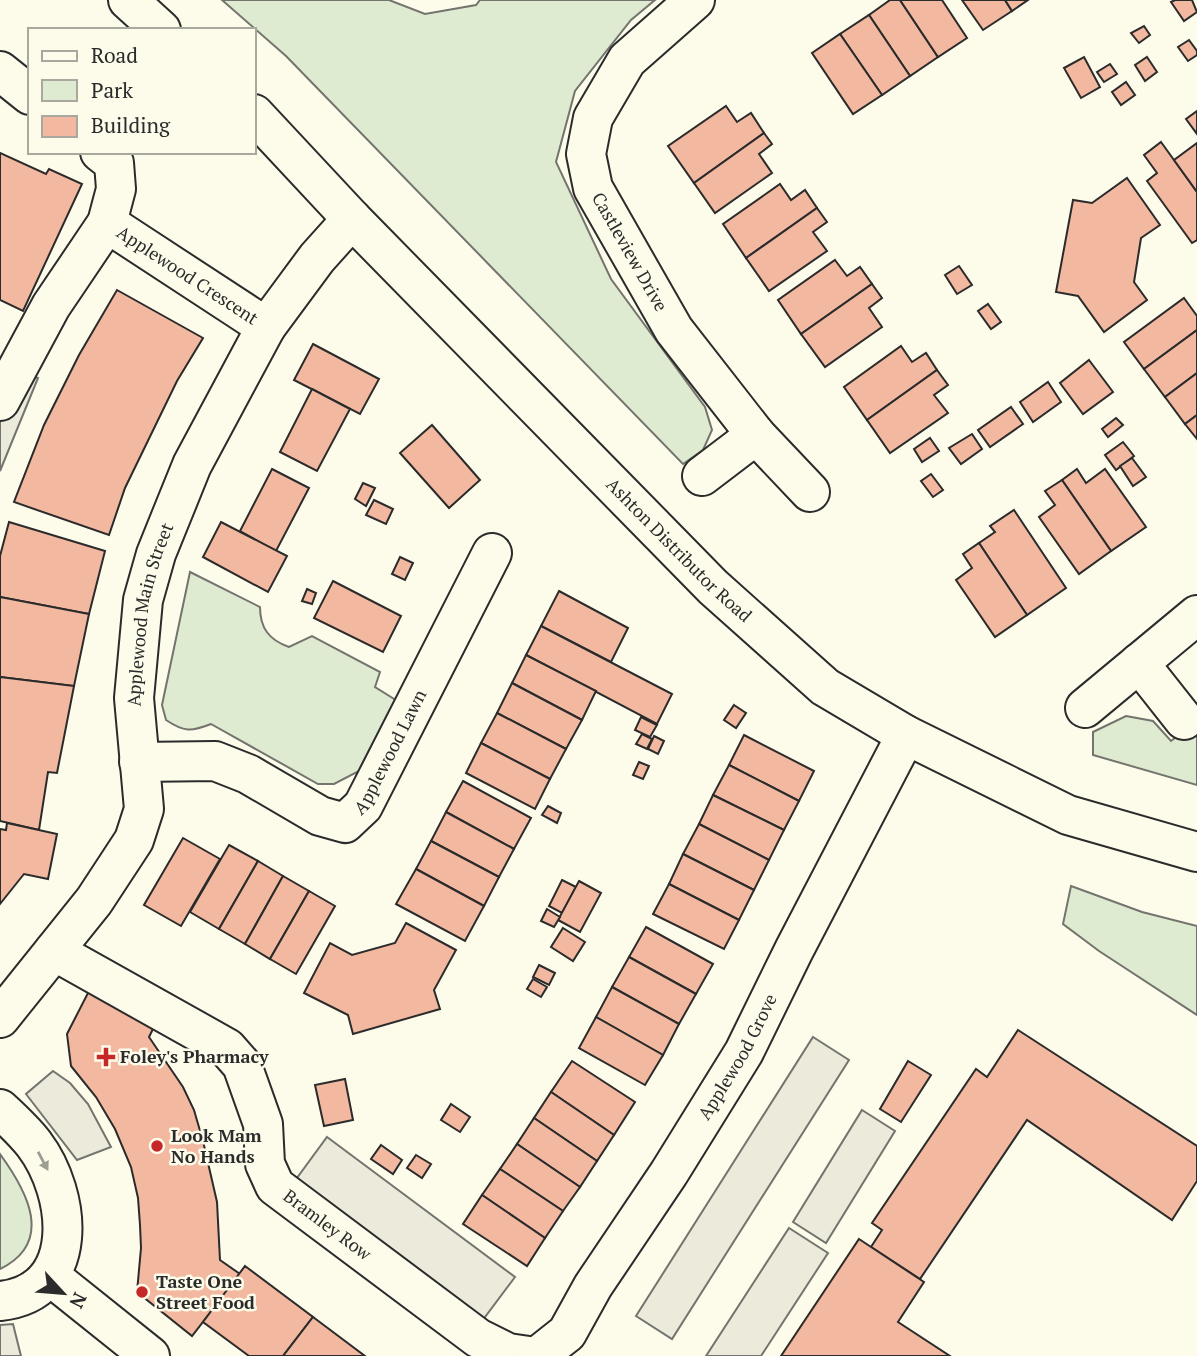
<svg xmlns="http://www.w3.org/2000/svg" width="1197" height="1356" viewBox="0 0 1197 1356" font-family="'PT Serif',serif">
  <rect width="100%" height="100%" fill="#fdfbea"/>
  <g fill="#deebd1" stroke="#74746e" stroke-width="2">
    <polygon points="222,0 389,0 425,14 476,5 480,0 655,0 631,20 575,91 556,162 611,279 705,407 712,430 703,450 683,464 286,56"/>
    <path d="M 190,572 L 260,607 C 260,628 269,640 289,647 L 312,636 L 380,672 L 375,687 L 399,702 L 361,770 L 334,784 L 318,784 L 211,724 C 191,732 184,732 166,720 L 162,705 Z"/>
    <polygon points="1126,716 1153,721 1171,741 1197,721 1197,785 1093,755 1093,732"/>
    <polygon points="1071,886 1142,912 1197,926 1197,1015 1099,951 1063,924"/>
    <path d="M 0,1154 C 27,1191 55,1242 0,1269 Z"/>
  </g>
  <g fill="#eceadb" stroke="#74746e" stroke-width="2">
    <polygon points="0,362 38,378 0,471"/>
    <polygon points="813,1037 849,1060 672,1339 636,1316"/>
    <polygon points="53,1071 70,1083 88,1104 111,1147 77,1160 26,1094"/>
    <polygon points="862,1110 895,1131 826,1243 793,1222"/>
    <polygon points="327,1137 515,1277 482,1321 294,1182"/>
    <polygon points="789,1228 828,1253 761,1356 706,1356"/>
    <polygon points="13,1324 21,1356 0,1356 0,1325"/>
  </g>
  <g fill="#f2b8a0" stroke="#2b2b2b" stroke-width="2">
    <polygon points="890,0 900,0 938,57 910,76 869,15"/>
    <polygon points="900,0 942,0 967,38 938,57"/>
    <polygon points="962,0 1005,0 1012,11 983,30"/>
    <polygon points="1005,0 1028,0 1012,11"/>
    <polygon points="1175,0 1192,0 1197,12 1184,21 1171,2"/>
    <polygon points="869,15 910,76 882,95 840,34"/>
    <polygon points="1144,26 1150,35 1139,43 1131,33"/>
    <polygon points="840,34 882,95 853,114 812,53"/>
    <polygon points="1189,40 1197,51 1197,55 1188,61 1178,47"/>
    <polygon points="1084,57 1100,87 1081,98 1064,68"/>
    <polygon points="1147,57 1157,72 1145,81 1135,65"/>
    <polygon points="1110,64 1117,74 1104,82 1097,72"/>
    <polygon points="1126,82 1135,95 1121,105 1112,92"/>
    <polygon points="726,106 737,122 751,113 764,133 694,183 668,146"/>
    <polygon points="1197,111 1197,134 1186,119"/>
    <polygon points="764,133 772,144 759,154 772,173 715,213 694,183"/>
    <polygon points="1161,142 1197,192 1197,240 1192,243 1147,181 1157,173 1144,155"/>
    <polygon points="1197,143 1197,192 1174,160"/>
    <polygon points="0,153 46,174 49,169 82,184 23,311 0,300"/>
    <polygon points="1127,178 1160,225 1141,238 1134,282 1147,300 1104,332 1078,296 1056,292 1073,200 1092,203"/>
    <polygon points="780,184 791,200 805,190 817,208 746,258 723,224"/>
    <polygon points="817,208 827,222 813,232 827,251 769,291 746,258"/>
    <polygon points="835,260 847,276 860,267 872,284 801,334 778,300"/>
    <polygon points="959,266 972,285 957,294 945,275"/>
    <polygon points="872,284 882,298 869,308 882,327 825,367 801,334"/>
    <polygon points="117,290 203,338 177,381 125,488 109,535 14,502 44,425 79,355"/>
    <polygon points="1184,298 1197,316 1197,330 1144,369 1124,342"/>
    <polygon points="988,304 1001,322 991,329 978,311"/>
    <polygon points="1197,330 1197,373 1165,397 1144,369"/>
    <polygon points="313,344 379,379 360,414 294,380"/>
    <polygon points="901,346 912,362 926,353 937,370 867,420 844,387"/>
    <polygon points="1089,360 1113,392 1083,414 1060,383"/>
    <polygon points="937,370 948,385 934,395 948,413 890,453 867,420"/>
    <polygon points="1197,373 1197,415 1185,424 1165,397"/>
    <polygon points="1048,382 1061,402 1033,422 1020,402"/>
    <polygon points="312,389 350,409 317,471 280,452"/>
    <polygon points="1011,407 1023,424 990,447 978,430"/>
    <polygon points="1197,415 1197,439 1185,424"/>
    <polygon points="1116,418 1123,425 1108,437 1102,429"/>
    <polygon points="432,425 480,480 449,508 400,453"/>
    <polygon points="972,434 982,449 961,464 949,448"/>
    <polygon points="930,438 939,451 922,462 914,449"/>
    <polygon points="1123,442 1134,456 1116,470 1105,455"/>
    <polygon points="1132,458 1146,477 1133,486 1120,466"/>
    <polygon points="272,469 309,488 276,551 240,531"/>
    <polygon points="1077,469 1086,483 1105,469 1146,527 1111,551 1062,480"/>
    <polygon points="931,474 943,490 933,497 921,481"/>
    <polygon points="1062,480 1111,551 1079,574 1039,517 1055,505 1045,491"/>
    <polygon points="363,483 375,488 366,506 355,499"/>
    <polygon points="374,500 393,509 386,524 366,515"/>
    <polygon points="1014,510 1066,588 1027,615 979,543 995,532 990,526"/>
    <polygon points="9,522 105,551 89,614 0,597 0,556"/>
    <polygon points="221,522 287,556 268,592 203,557"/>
    <polygon points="979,543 1027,615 995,637 956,580 972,568 963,554"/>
    <polygon points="400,557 413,563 405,580 392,574"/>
    <polygon points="333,581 401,616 383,652 314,618"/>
    <polygon points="307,589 316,593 312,604 302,601"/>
    <polygon points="559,591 628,628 611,662 541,626"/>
    <polygon points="0,597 89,614 74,686 0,677"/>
    <polygon points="541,626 672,694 657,724 526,655"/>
    <polygon points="526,655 596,691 582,720 512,683"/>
    <polygon points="0,677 74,686 57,773 48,772 39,830 0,821"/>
    <polygon points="512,683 582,720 566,749 497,713"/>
    <polygon points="734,705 746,713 736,728 724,720"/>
    <polygon points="497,713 566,749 550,779 481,743"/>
    <polygon points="641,717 657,725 650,737 635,730"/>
    <polygon points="642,734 652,739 647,749 636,744"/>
    <polygon points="744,735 814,771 799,801 729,765"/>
    <polygon points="654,736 664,741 658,754 648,749"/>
    <polygon points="481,743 550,779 535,809 466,773"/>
    <polygon points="639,762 649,766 643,779 633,775"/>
    <polygon points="729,765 799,801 784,830 713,795"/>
    <polygon points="463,781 531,818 514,849 446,812"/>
    <polygon points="713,795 784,830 769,860 699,824"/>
    <polygon points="548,806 561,813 557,823 542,815"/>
    <polygon points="446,812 514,849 499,877 431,841"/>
    <polygon points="7,823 57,834 48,879 24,874 0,904 0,829 6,830"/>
    <polygon points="699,824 769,860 754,890 683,854"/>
    <polygon points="183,838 220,859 181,926 144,905"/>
    <polygon points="431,841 499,877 484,906 416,869"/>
    <polygon points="229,845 258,861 219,929 190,912"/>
    <polygon points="683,854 754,890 739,920 669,884"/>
    <polygon points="258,861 283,876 245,944 219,929"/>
    <polygon points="416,869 484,906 465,941 396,904"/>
    <polygon points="283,876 309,891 270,959 245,944"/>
    <polygon points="562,880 576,887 562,913 549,906"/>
    <polygon points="579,881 601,893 580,932 558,920"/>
    <polygon points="669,884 739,920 724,949 653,914"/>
    <polygon points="309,891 335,906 296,974 270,959"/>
    <polygon points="547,909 560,917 554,927 541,921"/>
    <polygon points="406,923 456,950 434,990 440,1009 353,1034 348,1015 304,993 330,943 352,955 395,943"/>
    <polygon points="646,927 713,964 696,994 629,957"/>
    <polygon points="563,928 585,942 573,961 551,947"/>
    <polygon points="629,957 696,994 679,1024 612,987"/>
    <polygon points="539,965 555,973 549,985 533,977"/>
    <polygon points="533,979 547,987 541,997 527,989"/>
    <polygon points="612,987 679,1024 663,1055 596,1017"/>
    <polygon points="90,989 156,1023 149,1037 183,1087 194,1110 203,1141 217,1202 220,1260 240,1274 192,1336 137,1292 141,1248 140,1225 138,1198 131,1167 115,1129 96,1097 71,1066 67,1034"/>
    <polygon points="596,1017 663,1055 645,1085 579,1048"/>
    <polygon points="1018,1030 1197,1146 1197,1181 1172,1220 1027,1120 920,1279 871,1247 882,1230 872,1223 976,1069 987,1077"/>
    <polygon points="572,1061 635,1102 614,1135 551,1092"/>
    <polygon points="908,1061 931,1075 901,1122 880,1109"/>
    <polygon points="345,1079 353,1120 324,1126 315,1085"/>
    <polygon points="551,1092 614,1135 597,1161 534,1118"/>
    <polygon points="451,1104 470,1117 460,1132 441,1120"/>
    <polygon points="534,1118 597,1161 580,1187 517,1144"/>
    <polygon points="517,1144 580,1187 563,1211 500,1169"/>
    <polygon points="381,1145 402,1160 393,1174 371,1159"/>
    <polygon points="416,1155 431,1164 422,1178 407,1168"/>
    <polygon points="500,1169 563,1211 545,1238 482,1195"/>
    <polygon points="482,1195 545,1238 527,1266 463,1224"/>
    <polygon points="859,1239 924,1282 898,1322 950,1356 781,1356"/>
    <polygon points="245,1266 313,1317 283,1356 249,1356 203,1322"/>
    <polygon points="313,1317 365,1356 283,1356"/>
  </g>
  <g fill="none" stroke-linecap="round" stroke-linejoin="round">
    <defs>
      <g id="street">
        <polyline points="128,0 161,30"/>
        <path id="s1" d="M 695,0 L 627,60 L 593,118 L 586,154 L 593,188 L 674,330 L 756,435 L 810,492"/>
        <polyline points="0,71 30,95"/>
        <path id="s2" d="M 254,114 L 352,219 L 713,587 L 825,687 L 906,735 L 1068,815 L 1197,852"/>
        <path id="s3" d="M 107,223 L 266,327"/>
        <polyline points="0,401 51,306 107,223 116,189 114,163 100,152"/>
        <polyline points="702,476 756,435"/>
        <polyline points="1139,663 1184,720"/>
        <polyline points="1085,708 1197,615"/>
        <path id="s4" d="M 139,762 L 215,761 L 248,774 L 320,816 L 345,823 L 363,806 L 492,553"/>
        <path id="s5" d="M 54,951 L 227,1048 L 242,1065 L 263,1124 L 265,1164 L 275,1186 L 478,1338 L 508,1353 L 529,1356"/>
        <path id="s6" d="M 0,1018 L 94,901 L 134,840 L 144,809 L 134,698 L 143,600 L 156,554 L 192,465 L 266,327 L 317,258 L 352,219"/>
        <path d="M 0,1109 C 12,1120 24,1131 34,1144 C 72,1194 82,1293 0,1301"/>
        <polyline points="50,1276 150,1356"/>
        <path id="s7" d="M 538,1356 L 567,1333 L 593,1286 L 669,1173 L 744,1052 L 794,950 L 906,735"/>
      </g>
    </defs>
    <use href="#street" stroke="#2b2b2b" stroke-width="42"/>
    <use href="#street" stroke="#fdfbea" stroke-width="38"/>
  </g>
  <defs><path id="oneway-solid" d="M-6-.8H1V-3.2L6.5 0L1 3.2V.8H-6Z" transform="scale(1.75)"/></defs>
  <use fill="#9e9d94" href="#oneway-solid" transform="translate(43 1161) rotate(62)"/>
  <g fill="#c62828" stroke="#fdfbea" stroke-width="2.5">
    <path d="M102.5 1046.5h7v7h7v7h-7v7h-7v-7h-7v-7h7z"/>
    <circle cx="157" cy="1146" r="7"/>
    <circle cx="142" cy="1292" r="7"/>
  </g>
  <g text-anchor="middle" stroke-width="5" stroke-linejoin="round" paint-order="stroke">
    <g font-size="18" fill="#2b2b2b" stroke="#fdfbea">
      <text dy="6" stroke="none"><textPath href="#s1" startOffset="303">Castleview Drive</textPath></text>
      <text dy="6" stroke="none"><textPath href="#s3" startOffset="96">Applewood Crescent</textPath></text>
      <text dy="6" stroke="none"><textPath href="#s2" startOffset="609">Ashton Distributor Road</textPath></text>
      <text dy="6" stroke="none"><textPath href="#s6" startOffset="452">Applewood Main Street</textPath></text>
      <text dy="6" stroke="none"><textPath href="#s4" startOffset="306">Applewood Lawn</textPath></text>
      <text dy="6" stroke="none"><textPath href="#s7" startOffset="362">Applewood Grove</textPath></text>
      <text dy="6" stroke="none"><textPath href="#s5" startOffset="413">Bramley Row</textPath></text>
    </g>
    <g font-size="18" font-weight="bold" fill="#2b2b2b" stroke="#fdfbea" text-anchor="start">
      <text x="120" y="1063">Foley's Pharmacy</text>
      <text x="171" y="1142">Look Mam<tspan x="171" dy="21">No Hands</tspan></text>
      <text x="156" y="1288">Taste One<tspan x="156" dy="21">Street Food</tspan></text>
    </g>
  </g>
  <rect x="28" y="28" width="228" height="126" fill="#fdfbea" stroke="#a9a89e" stroke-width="2"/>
  <rect x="42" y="51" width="35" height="10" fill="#fdfbea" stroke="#a9a89e" stroke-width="2"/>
  <text x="91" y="63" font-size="21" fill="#2b2b2b">Road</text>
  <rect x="42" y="80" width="35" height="21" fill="#deebd1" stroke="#a9a89e" stroke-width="2"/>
  <text x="91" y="98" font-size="21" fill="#2b2b2b">Park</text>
  <rect x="42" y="116" width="35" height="21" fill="#f2b8a0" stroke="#a9a89e" stroke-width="2"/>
  <text x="91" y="133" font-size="21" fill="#2b2b2b">Building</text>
  <g transform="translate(63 1293) rotate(116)" stroke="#fdfbea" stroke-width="5" paint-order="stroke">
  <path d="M0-5L12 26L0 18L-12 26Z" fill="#2b2b2b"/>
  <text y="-10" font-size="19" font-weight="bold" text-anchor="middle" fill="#2b2b2b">N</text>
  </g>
</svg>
